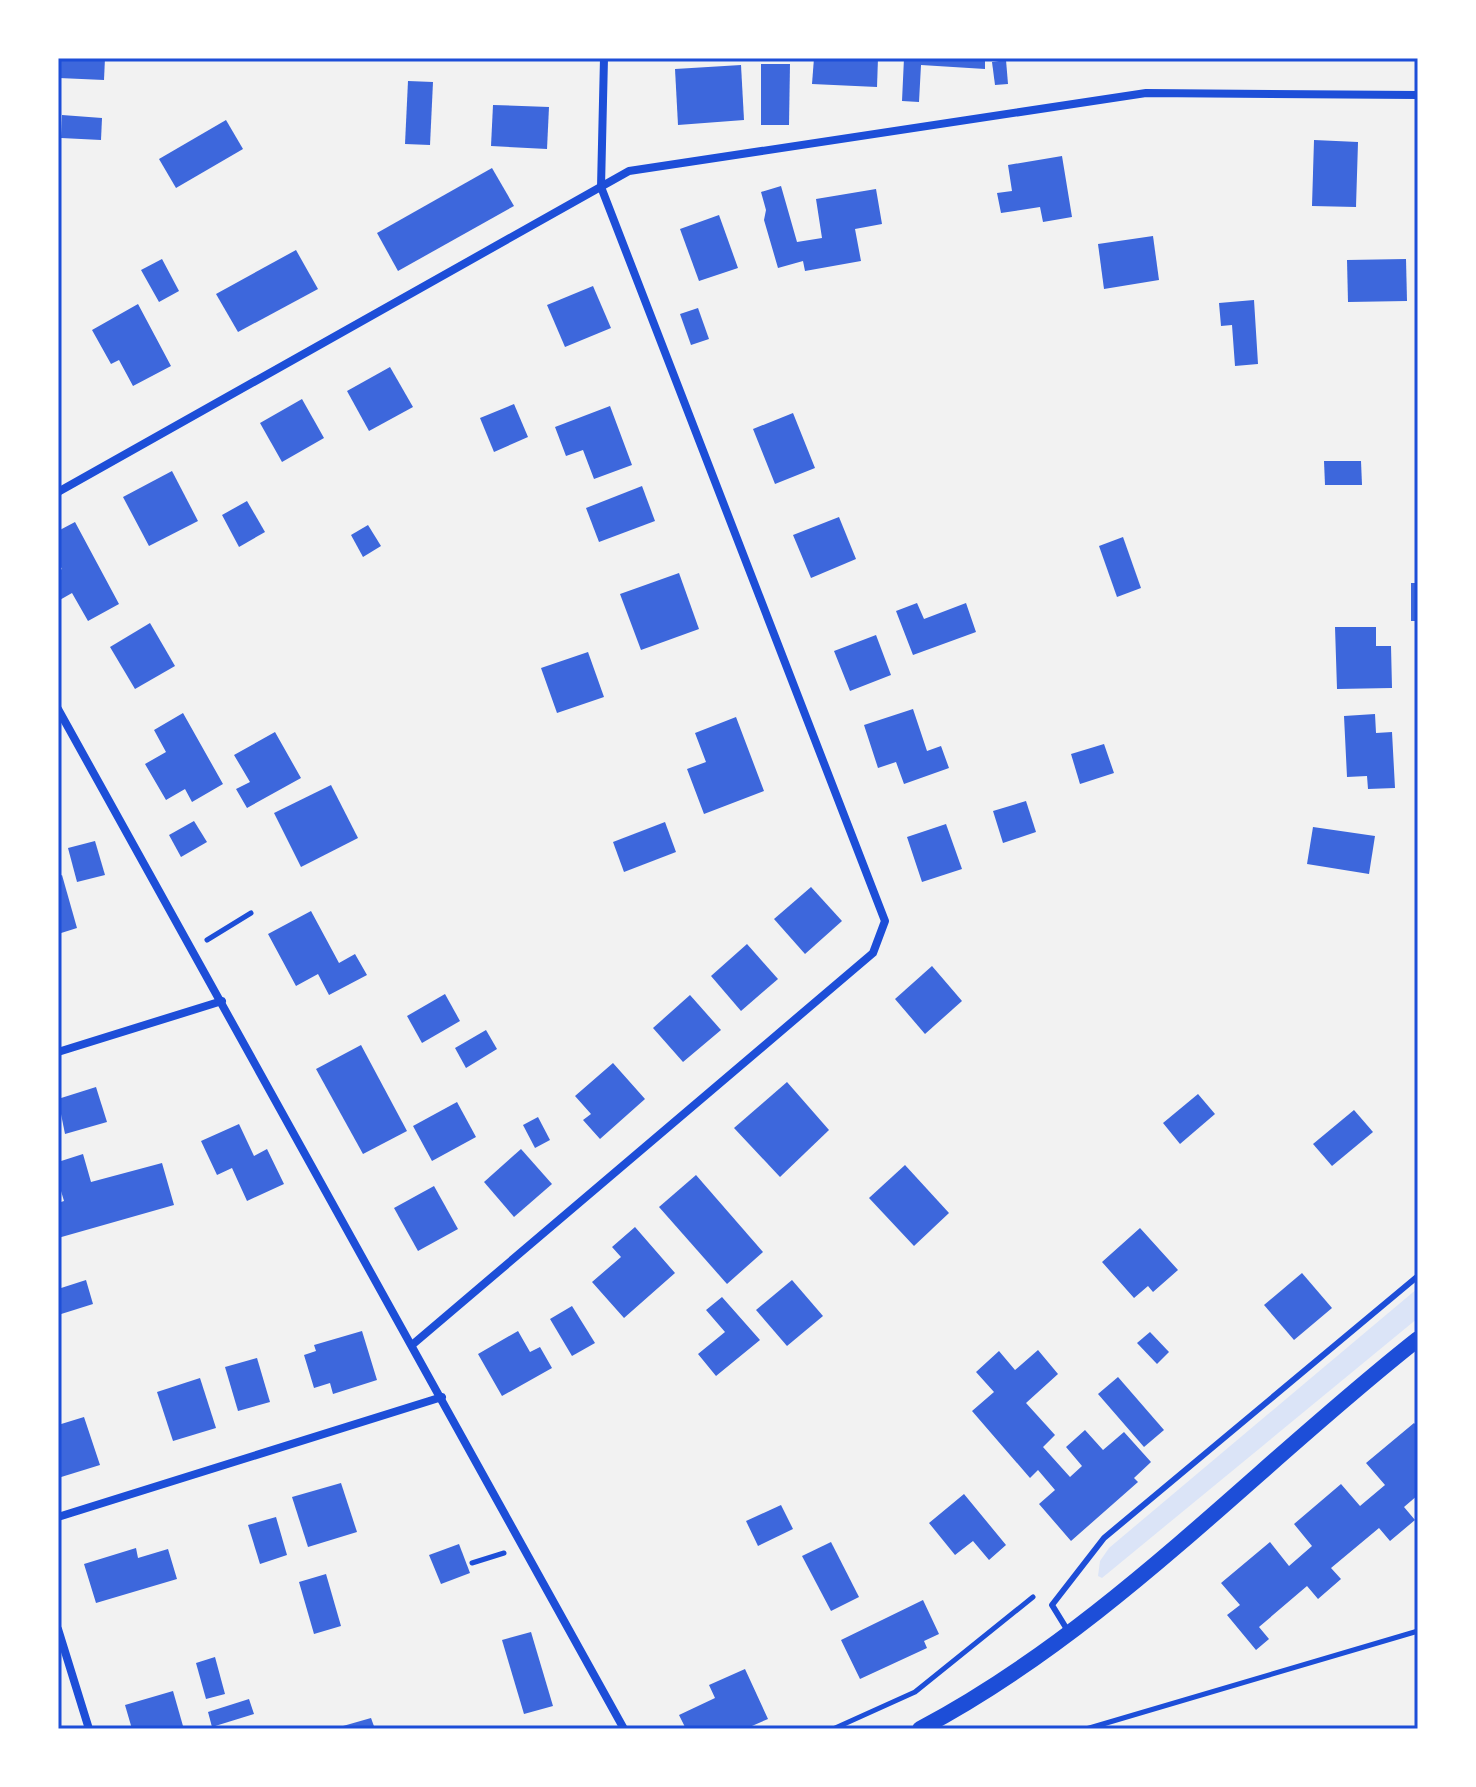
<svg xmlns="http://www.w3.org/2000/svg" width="1476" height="1787" viewBox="0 0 1476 1787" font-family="'Archivo Narrow',sans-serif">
  <rect width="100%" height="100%" fill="#f2f2f2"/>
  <polygon fill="#dbe4f7" points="1418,1288 1418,1318 1102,1578 1098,1576 1100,1561 1109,1548"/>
  <g fill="#3d67dc">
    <polygon points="60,58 105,58 104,80 59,78"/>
    <polygon points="814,58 878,58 877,87 812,84"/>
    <polygon points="904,58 985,58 985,69 921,65 919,102 902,101"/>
    <rect x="1361" y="58" width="36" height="3"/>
    <polygon points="1006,60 1008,84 995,85 992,62"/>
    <polygon points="761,64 790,64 789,125 761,125"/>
    <polygon points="741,65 744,120 678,125 675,69"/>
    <polygon points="408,81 433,82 430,145 405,144"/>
    <polygon points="493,105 549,107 547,149 491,146"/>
    <polygon points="62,115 102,118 101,140 61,138"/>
    <polygon points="226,120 243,149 176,188 159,159"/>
    <polygon points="1314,140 1358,142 1356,207 1312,206"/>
    <polygon points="1062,156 1072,217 1043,222 1040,207 1001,213 997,193 1012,191 1008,165"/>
    <polygon points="492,168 514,206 398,271 377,233"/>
    <polygon points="781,186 797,242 822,238 816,199 876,189 882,224 855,229 861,261 805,271 803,261 778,268 764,220 766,210 761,192"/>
    <polygon points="719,215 738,268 699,281 680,229"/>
    <polygon points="1153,236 1159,280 1104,289 1098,244"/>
    <polygon points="296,250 318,289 238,332 216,294"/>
    <polygon points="162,259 179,291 159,302 141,270"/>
    <polygon points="1406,259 1407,301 1348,302 1347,260"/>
    <polygon points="593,286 611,328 565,347 547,305"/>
    <polygon points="1254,300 1258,364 1235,366 1232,325 1221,326 1219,303"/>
    <polygon points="138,304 171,366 133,386 119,360 111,364 92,330"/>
    <polygon points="698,308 709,339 691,345 680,314"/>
    <polygon points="390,367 413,407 369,431 347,391"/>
    <polygon points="302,399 324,438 282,462 260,423"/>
    <polygon points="514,404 528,437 494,452 480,418"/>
    <polygon points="610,406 632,465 594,479 583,450 566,456 555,427"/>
    <polygon points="793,413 815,468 775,484 753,429"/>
    <polygon points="1324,461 1361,461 1362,485 1325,485"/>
    <polygon points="172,471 198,521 149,546 123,497"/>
    <polygon points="642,486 655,521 599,542 586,508"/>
    <polygon points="247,501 265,532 239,547 222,515"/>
    <polygon points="839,517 856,559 811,578 793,535"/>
    <polygon points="75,522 119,604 88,621 72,593 58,601 58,571 62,569 58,562 58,531"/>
    <polygon points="368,525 381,546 363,557 351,535"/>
    <polygon points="1123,537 1141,588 1117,597 1099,546"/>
    <polygon points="679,573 699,629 641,650 620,594"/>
    <rect x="1411" y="583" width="7" height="38"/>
    <polygon points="917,603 924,619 966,603 976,632 913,655 896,611"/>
    <polygon points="150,623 175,666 135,689 110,647"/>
    <polygon points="1335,627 1376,627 1376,646 1391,646 1392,688 1337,689"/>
    <polygon points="876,635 891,675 850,691 834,651"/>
    <polygon points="588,652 604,697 557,713 541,668"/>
    <polygon points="913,709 927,751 941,746 949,768 904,784 896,762 878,768 864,725"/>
    <polygon points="183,713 223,784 192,802 185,789 166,800 145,764 166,752 154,730"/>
    <polygon points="1375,714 1376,733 1392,732 1395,788 1368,789 1367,776 1347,777 1344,716"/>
    <polygon points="736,717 764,791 704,814 687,769 706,762 695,733"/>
    <polygon points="275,732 301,778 247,808 236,789 250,782 234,755"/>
    <polygon points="1104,744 1114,773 1080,784 1071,754"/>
    <polygon points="331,785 358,838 301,867 274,813"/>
    <polygon points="1026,801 1036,832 1003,843 993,811"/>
    <polygon points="194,821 207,842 181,857 169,835"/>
    <polygon points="665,822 676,852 624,872 613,842"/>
    <polygon points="946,824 962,869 922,882 907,837"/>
    <polygon points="1313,827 1375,836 1369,874 1307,864"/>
    <polygon points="95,841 105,875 77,882 68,848"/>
    <polygon points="62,875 77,928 58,934 58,877"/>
    <polygon points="811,887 842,921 805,954 774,919"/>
    <polygon points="311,911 339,963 355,954 367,975 329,995 318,974 296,986 268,934"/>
    <polygon points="747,944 778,979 741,1011 711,976"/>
    <polygon points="932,966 962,1001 925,1034 895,999"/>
    <polygon points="445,994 460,1021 422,1043 407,1016"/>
    <polygon points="690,995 721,1030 683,1062 653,1028"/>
    <polygon points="486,1030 497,1049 466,1068 455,1048"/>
    <polygon points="361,1045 407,1131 363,1154 316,1069"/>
    <polygon points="613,1063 645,1099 600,1139 583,1120 591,1114 575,1096"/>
    <polygon points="787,1082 829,1130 780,1177 734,1128"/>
    <polygon points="96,1087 107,1122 65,1134 58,1099"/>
    <polygon points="1198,1094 1215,1114 1180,1144 1163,1123"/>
    <polygon points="457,1102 476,1137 432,1161 413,1126"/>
    <polygon points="1354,1110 1373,1132 1332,1166 1313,1144"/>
    <polygon points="538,1117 550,1140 535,1148 523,1125"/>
    <polygon points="239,1124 254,1156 267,1149 284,1184 247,1201 232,1168 217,1175 201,1141"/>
    <polygon points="521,1149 552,1184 514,1217 484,1182"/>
    <polygon points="83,1154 91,1182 162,1163 174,1205 58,1238 58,1203 64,1201 58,1181 58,1162"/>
    <polygon points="905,1165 949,1213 914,1246 869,1198"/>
    <polygon points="696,1175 763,1252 727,1284 659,1207"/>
    <polygon points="434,1186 458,1229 418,1251 394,1208"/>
    <polygon points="635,1227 675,1273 624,1318 592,1282 621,1257 612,1247"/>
    <polygon points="1140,1228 1178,1270 1153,1292 1148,1286 1134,1298 1102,1262"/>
    <polygon points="1302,1273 1332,1308 1294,1340 1264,1305"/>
    <polygon points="86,1280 93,1304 58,1315 58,1289"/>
    <polygon points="792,1280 823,1316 787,1346 756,1310"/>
    <polygon points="722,1297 760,1340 716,1376 698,1354 725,1332 706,1310"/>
    <polygon points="572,1306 595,1343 572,1356 550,1319"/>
    <polygon points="362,1331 377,1380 333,1394 330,1383 314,1388 304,1355 316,1351 314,1345"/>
    <polygon points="518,1331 530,1352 540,1347 552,1368 502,1396 478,1354"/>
    <polygon points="1150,1332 1169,1352 1157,1364 1137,1343"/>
    <polygon points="1038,1350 1058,1374 1026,1403 1055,1435 1043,1447 1070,1477 1082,1466 1066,1447 1085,1430 1103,1450 1124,1432 1151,1462 1134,1478 1138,1482 1071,1541 1039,1504 1055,1490 1038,1470 1030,1478 972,1411 994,1392 976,1372 999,1351 1015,1370"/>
    <polygon points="257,1358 270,1402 238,1411 225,1367"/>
    <polygon points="1118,1377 1164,1430 1144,1447 1098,1394"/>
    <polygon points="200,1378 216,1428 173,1441 157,1392"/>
    <polygon points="84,1417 100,1465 58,1478 58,1425"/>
    <polygon points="1414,1423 1418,1427 1418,1495 1404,1507 1415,1520 1390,1541 1379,1528 1331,1568 1341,1579 1318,1599 1307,1586 1259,1627 1269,1639 1256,1650 1227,1615 1240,1605 1221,1583 1270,1542 1289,1566 1312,1546 1294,1524 1341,1484 1360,1506 1385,1485 1366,1463"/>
    <polygon points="341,1483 357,1532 308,1547 292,1497"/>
    <polygon points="964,1494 1006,1545 989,1560 973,1541 955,1555 929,1523"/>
    <polygon points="781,1505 793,1529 758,1546 746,1521"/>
    <polygon points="276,1517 287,1555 260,1564 248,1525"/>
    <polygon points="831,1542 859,1597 831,1611 802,1556"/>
    <polygon points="459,1544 470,1573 441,1584 429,1555"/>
    <polygon points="136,1548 138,1558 168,1549 177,1579 96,1603 84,1564"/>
    <polygon points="326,1574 341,1626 314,1634 299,1582"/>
    <polygon points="923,1600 939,1634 924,1641 927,1648 860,1679 841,1640"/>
    <polygon points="531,1632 553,1706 524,1714 502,1640"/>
    <polygon points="215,1657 225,1694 206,1699 196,1663"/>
    <polygon points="745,1669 768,1719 745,1729 686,1729 679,1715 715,1698 709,1685"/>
    <polygon points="173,1691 183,1726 132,1729 125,1705"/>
    <polygon points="249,1699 254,1714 212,1727 208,1712"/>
    <polygon points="371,1718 375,1729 344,1729 343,1726"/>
  </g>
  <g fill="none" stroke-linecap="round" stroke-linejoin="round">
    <g stroke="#1d4ed8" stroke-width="5">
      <polyline points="207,940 251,913"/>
      <polyline points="472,1563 504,1553"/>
      <polyline points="833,1729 915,1692 1033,1597"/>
      <polyline points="1086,1729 1418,1631"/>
    </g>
    <polyline stroke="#1d4ed8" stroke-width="6" points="1068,1631 1052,1605 1104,1538 1418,1276"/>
    <g stroke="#1d4ed8" stroke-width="8">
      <polyline points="58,492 629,171 1146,93 1418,95"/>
      <polyline points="58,709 624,1729"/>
      <polyline points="58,1052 222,1001"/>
      <polyline points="412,1345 873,953 885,921 601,187 604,58"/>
      <polyline points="58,1517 442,1397"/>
      <polyline points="58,1629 89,1729"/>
    </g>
    <path stroke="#1d4ed8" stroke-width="16" d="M 920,1729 C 1106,1631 1254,1468 1418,1339"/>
  </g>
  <rect width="1476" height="1787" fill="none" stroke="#ffffff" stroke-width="120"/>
  <rect x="60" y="60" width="1356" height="1667" fill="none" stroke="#1d4ed8" stroke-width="3"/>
</svg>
